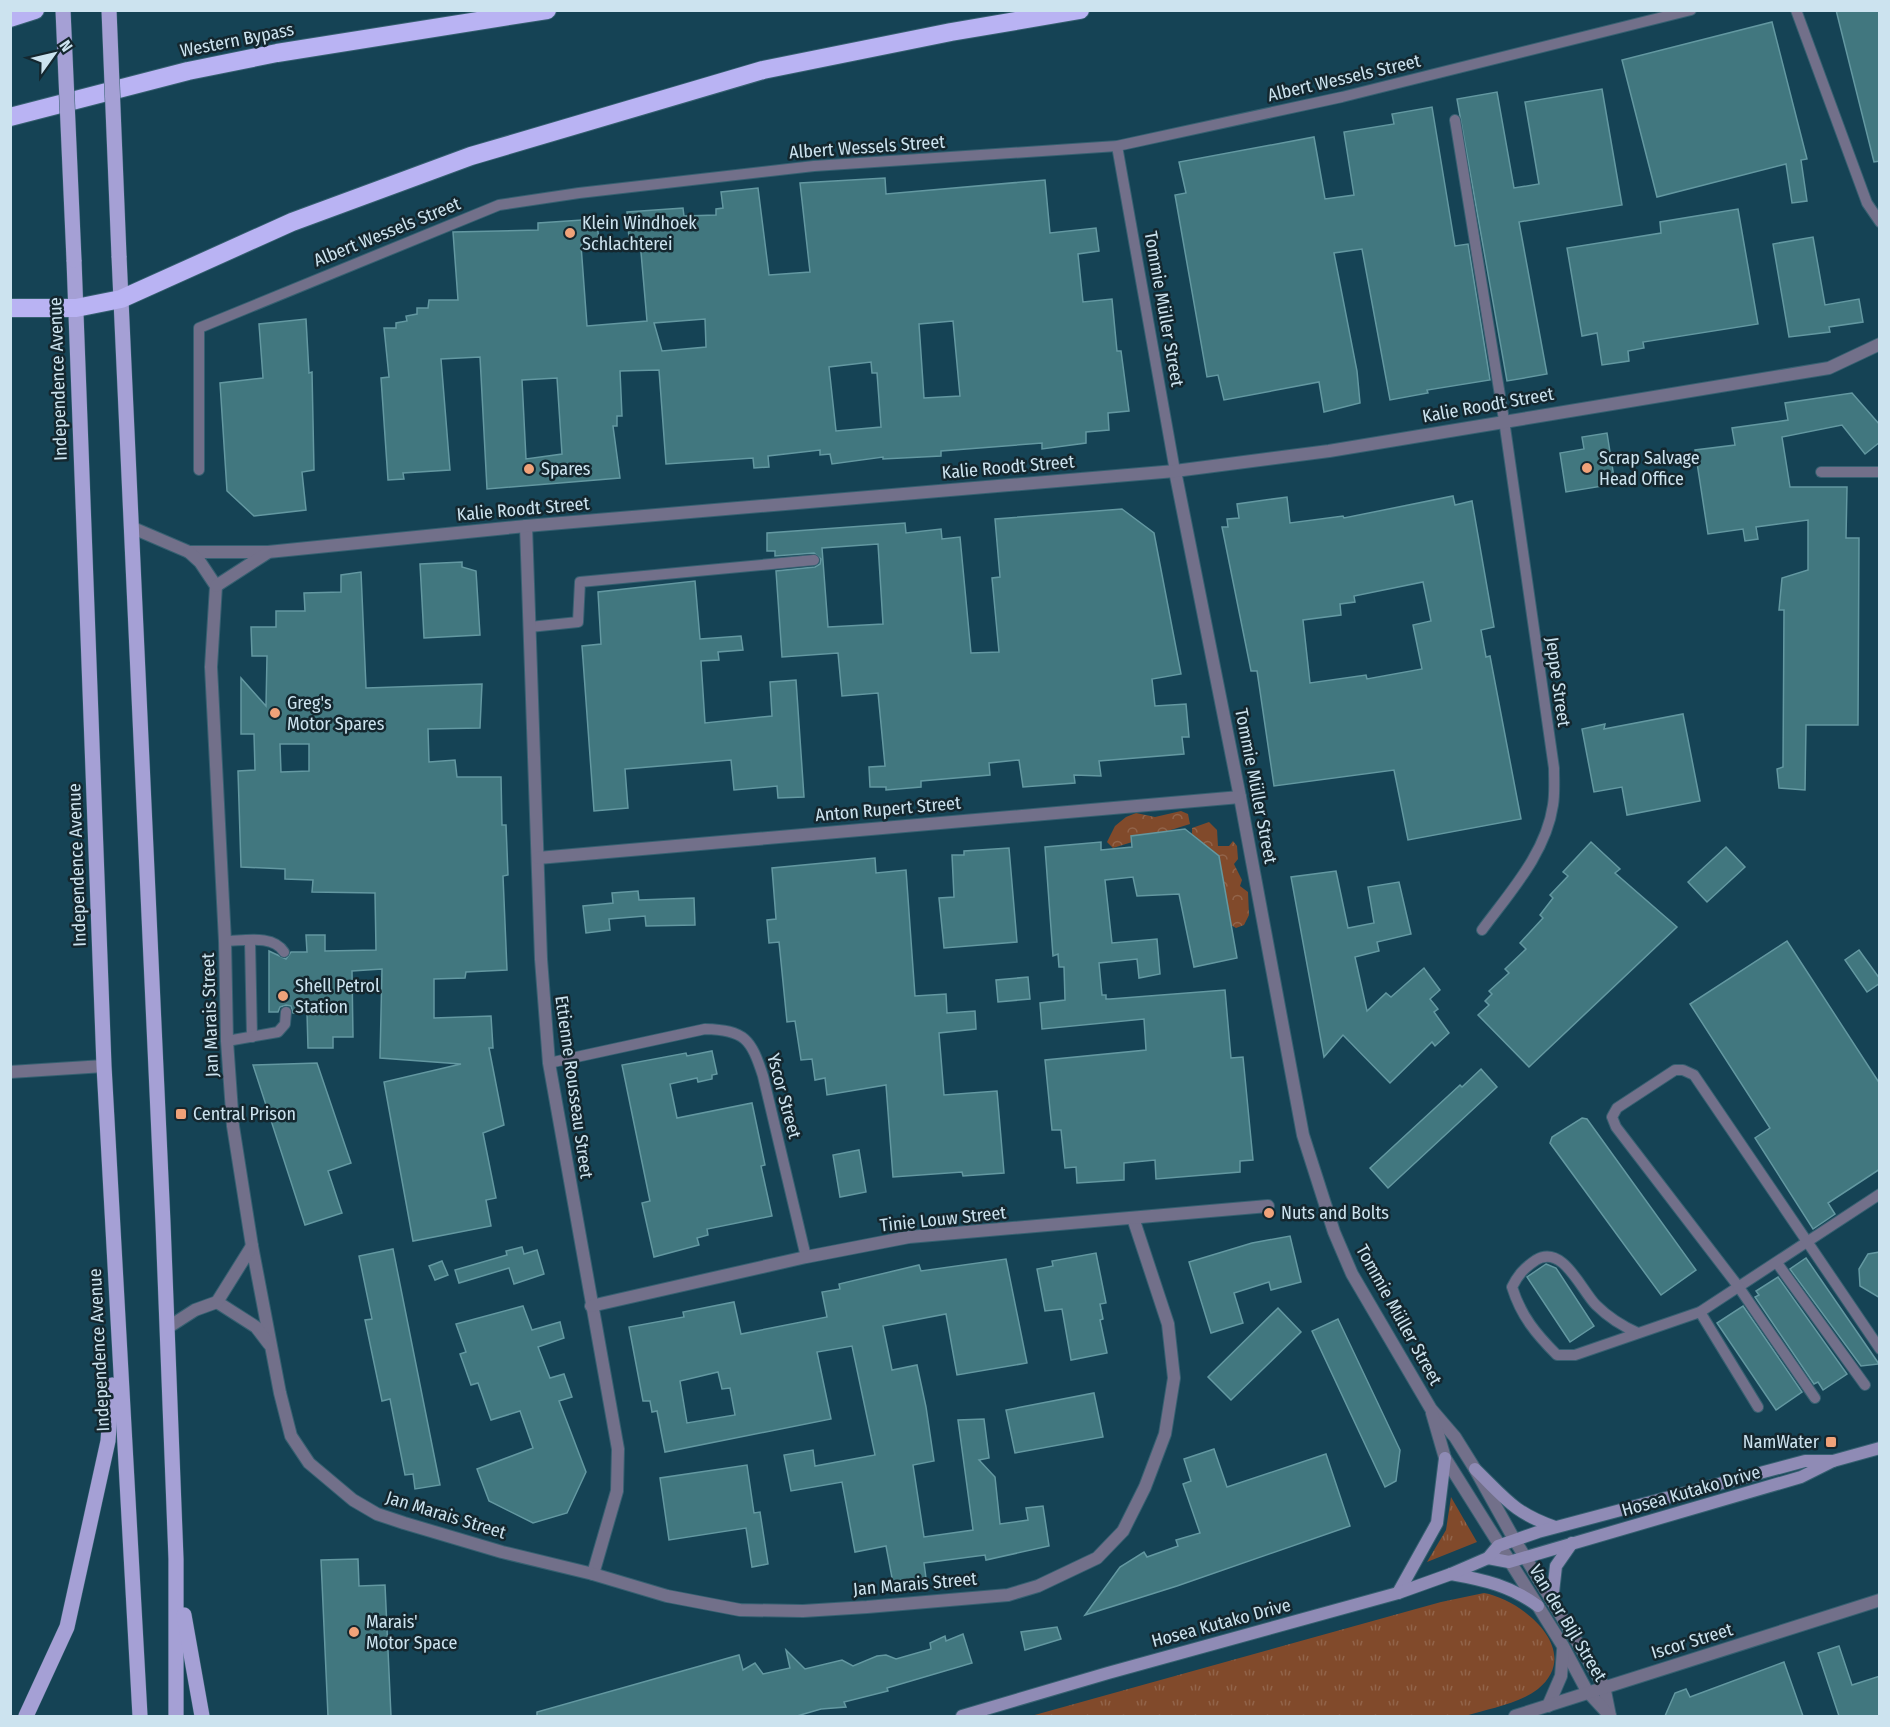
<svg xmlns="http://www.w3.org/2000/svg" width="1890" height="1727" viewBox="0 0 1890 1727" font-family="'Fira Sans Condensed',sans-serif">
  <defs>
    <pattern id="grass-tufts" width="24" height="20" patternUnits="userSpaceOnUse" patternTransform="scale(1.5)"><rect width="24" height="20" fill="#814a2b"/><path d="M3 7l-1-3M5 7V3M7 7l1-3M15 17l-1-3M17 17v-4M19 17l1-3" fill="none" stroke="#92644a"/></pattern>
    <pattern id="forest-crowns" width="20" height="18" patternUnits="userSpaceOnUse" patternTransform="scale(1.5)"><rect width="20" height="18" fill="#814a2b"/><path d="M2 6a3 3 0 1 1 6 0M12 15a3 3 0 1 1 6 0" fill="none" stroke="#92644a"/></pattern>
  </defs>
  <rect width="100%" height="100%" fill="#154355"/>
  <g fill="url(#grass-tufts)">
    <polygon points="1451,1497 1477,1542 1427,1562 1446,1530"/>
    <path d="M 1484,1593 C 1523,1600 1584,1651 1538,1689 C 1519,1704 1487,1709 1465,1716 L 1031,1716 L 1441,1602 Z"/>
  </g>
  <g fill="url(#forest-crowns)">
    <polygon points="1181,811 1188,814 1190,824 1113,848 1107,842 1115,826 1126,817 1136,813 1155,817"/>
    <polygon points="1209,822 1217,830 1218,846 1229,846 1233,841 1237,846 1238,859 1234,864 1242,880 1240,886 1248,892 1249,915 1244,925 1236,928 1231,925 1213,851 1192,834 1192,828"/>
  </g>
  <g fill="#41777f" stroke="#6398a1" stroke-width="1.5" fill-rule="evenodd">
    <polygon points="1836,10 1880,10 1880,161 1874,162"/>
    <polygon points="1772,22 1807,159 1801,160 1807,201 1792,203 1786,164 1657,197 1622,60"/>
    <polygon points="1602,89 1622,205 1519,222 1547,374 1507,381 1457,99 1497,92 1514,188 1539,184 1525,102"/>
    <polygon points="1432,107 1455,246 1468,244 1490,380 1427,390 1428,393 1390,400 1362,249 1334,253 1357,371 1360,403 1324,412 1319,382 1224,400 1218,375 1207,377 1175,195 1186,193 1179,162 1314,137 1325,199 1354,195 1344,132 1394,124 1392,114"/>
    <path d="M 885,178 L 886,194 L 1045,180 L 1050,233 L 1096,228 L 1099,251 L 1078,254 L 1083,302 L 1112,299 L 1117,351 L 1121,351 L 1129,411 L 1108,413 L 1109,430 L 1086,432 L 1086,443 L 1042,449 L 1042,443 L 941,451 L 941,456 L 883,459 L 883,457 L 832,464 L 830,454 L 820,455 L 820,450 L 768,456 L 769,467 L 754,468 L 753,458 L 666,464 L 659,370 L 620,371 L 622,416 L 617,416 L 617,426 L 613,426 L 620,478 L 487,489 L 480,357 L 441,359 L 450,470 L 403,473 L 404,479 L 388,480 L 381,378 L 389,377 L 384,328 L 396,328 L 396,323 L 407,321 L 406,316 L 417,314 L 417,308 L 428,308 L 429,300 L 458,300 L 453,232 L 538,230 L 538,223 L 597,219 L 599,244 L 581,245 L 587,326 L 647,321 L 640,241 L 631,241 L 629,238 L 627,212 L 683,208 L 684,216 L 716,215 L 716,209 L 723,208 L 721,192 L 758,188 L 769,275 L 810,272 L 800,183 ZM 705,319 L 706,347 L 662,351 L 654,323 ZM 953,321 L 960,396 L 924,398 L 919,324 ZM 871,362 L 872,373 L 877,373 L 881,427 L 836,431 L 829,367 ZM 557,378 L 562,454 L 526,459 L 522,380 Z"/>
    <polygon points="1738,209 1758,324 1643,342 1644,348 1628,351 1629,361 1602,365 1597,333 1582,336 1567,248 1661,233 1660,222"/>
    <polygon points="1813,237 1825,305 1859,299 1863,322 1829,327 1830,332 1789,337 1773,244"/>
    <polygon points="306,319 309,373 312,372 314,470 302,472 306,510 254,516 227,491 220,383 263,378 259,324"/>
    <polygon points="1852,393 1880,425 1880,442 1865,454 1842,425 1782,437 1790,487 1847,487 1846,538 1859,538 1858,725 1806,725 1805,790 1779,788 1777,769 1783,767 1784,610 1779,610 1782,578 1808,570 1808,520 1756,527 1758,539 1745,541 1743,529 1708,534 1695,450 1735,445 1732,428 1788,420 1785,403"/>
    <polygon points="1607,433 1615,484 1566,492 1560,453 1584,449 1582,437"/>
    <path d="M 1453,496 L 1455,505 L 1472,501 L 1494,627 L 1481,630 L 1486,657 L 1490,656 L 1521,819 L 1408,840 L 1394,770 L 1274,786 L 1257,671 L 1251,671 L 1222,527 L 1228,527 L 1227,519 L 1239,518 L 1237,504 L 1287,497 L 1290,523 L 1343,516 L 1344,518 ZM 1423,582 L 1431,621 L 1413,625 L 1422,669 L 1367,679 L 1366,675 L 1310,683 L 1303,620 L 1341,615 L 1340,604 L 1355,602 L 1354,596 Z"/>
    <path d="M 1122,509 L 1154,533 L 1181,674 L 1152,679 L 1155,706 L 1186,704 L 1189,737 L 1182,737 L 1184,754 L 1099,761 L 1101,776 L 1074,775 L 1075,783 L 1023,787 L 1019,760 L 989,763 L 990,775 L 921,781 L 921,787 L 886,790 L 886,787 L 870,787 L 869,767 L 885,766 L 878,693 L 842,696 L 838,653 L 782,657 L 776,571 L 815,567 L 820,564 L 821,559 L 814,553 L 775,556 L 775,551 L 767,551 L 767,533 L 905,523 L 906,533 L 941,529 L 942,539 L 960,537 L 971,653 L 999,652 L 992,578 L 1000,577 L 995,519 ZM 878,544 L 883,624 L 828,627 L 822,548 Z"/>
    <polygon points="462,562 462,567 476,571 480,635 424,638 420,564"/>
    <path d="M 361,572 L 366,688 L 482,684 L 480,728 L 428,729 L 429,762 L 455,760 L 457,777 L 501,777 L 502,825 L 506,825 L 508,875 L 503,876 L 507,970 L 466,972 L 465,978 L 434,979 L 434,1018 L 491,1016 L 493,1048 L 489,1048 L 504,1125 L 483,1133 L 496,1198 L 486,1200 L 491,1226 L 413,1241 L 384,1082 L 461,1064 L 380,1058 L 382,969 L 352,971 L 353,1037 L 333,1037 L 333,1048 L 308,1048 L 307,1013 L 293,1013 L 291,1006 L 286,1005 L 280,1007 L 278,1012 L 269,1012 L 269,951 L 286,959 L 291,952 L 307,952 L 306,935 L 325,935 L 325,951 L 376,950 L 375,893 L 312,892 L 313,880 L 285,879 L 285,869 L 241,867 L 238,771 L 255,770 L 254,734 L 241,734 L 241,678 L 266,706 L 267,656 L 252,656 L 251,627 L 276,627 L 276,611 L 305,611 L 304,593 L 341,592 L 341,575 ZM 280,744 L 309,744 L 309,771 L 281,772 Z"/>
    <polygon points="695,581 700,639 741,636 743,650 718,652 719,660 701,661 705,723 772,716 770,682 796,680 804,797 778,798 777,786 734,790 731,760 625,769 628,808 594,811 582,646 601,644 598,592"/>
    <polygon points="1683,714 1700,801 1627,815 1622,787 1594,792 1582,729 1605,724 1604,729"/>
    <polygon points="1185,829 1219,856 1237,958 1194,967 1179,894 1137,896 1133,877 1105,880 1112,943 1157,939 1160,974 1139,978 1137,959 1099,963 1102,995 1106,995 1106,999 1110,999 1225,990 1231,1058 1243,1057 1253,1160 1240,1161 1240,1172 1156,1179 1155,1160 1124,1163 1124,1180 1077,1183 1076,1167 1065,1168 1061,1130 1052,1130 1045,1060 1146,1050 1144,1019 1042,1029 1040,1003 1065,1000 1064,967 1059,967 1058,954 1053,956 1045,847 1101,842 1101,850 1132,847 1131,836"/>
    <polygon points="1591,842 1620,869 1615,873 1677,927 1529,1067 1478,1015 1489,1005 1485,1001 1492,994 1489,991 1509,973 1505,969 1526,949 1520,943 1543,918 1540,915 1553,898 1550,895 1568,876 1563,872"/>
    <polygon points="1726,847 1745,867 1707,902 1688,882"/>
    <polygon points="1009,848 1017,942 944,948 939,898 954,897 952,855 964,855 964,851"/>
    <polygon points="875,858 876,873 906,870 915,996 946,994 947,1013 975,1011 976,1029 939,1033 944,1095 997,1091 1004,1173 963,1176 962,1172 893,1177 886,1085 827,1095 825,1078 815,1080 812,1059 801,1060 795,1021 787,1022 779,942 769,943 767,920 776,919 772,868"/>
    <polygon points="1336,871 1348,928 1374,923 1368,887 1399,882 1411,934 1377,942 1379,951 1355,957 1367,1011 1386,993 1391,997 1424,968 1440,990 1430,999 1438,1009 1434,1012 1449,1033 1435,1046 1432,1042 1390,1083 1343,1035 1324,1057 1291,877"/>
    <polygon points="638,891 639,900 694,898 695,925 646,926 645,916 609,919 610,930 586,933 583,906 613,903 612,893"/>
    <polygon points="1787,941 1880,1084 1880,1169 1828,1203 1835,1214 1813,1229 1755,1138 1770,1128 1690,1004"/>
    <polygon points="1859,950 1880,979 1880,983 1867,992 1845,960"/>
    <polygon points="1028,977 1030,999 998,1002 996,980"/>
    <polygon points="712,1051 717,1074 712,1075 712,1079 698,1082 697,1078 670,1084 677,1118 752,1103 765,1165 761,1166 772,1216 707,1229 708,1235 697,1238 699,1245 654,1257 642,1203 650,1201 622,1065 686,1053 687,1056"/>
    <polygon points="317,1063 351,1163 328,1171 342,1213 305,1225 253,1065"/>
    <polygon points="1481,1069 1497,1087 1388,1188 1370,1168 1460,1085 1462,1087"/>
    <polygon points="1582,1118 1587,1119 1696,1270 1661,1295 1550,1143 1552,1137"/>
    <polygon points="859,1150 866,1192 840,1197 833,1155"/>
    <polygon points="1290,1236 1301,1282 1271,1290 1269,1282 1234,1293 1243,1323 1211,1333 1189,1262 1252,1243"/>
    <polygon points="522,1247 524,1254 537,1250 544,1274 514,1284 509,1268 459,1283 455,1270 507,1255 506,1251"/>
    <polygon points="393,1249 440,1485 415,1489 413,1474 405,1475 390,1399 382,1401 365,1320 372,1319 359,1256"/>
    <polygon points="1880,1252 1880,1298 1860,1286 1859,1269 1868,1254"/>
    <polygon points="1096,1253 1106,1303 1100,1304 1103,1319 1100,1320 1107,1353 1071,1360 1062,1309 1045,1311 1037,1269 1053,1266 1052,1261"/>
    <polygon points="1806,1258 1879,1364 1861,1366 1790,1269"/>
    <path d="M 1006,1259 L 1027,1363 L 957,1375 L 946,1314 L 883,1326 L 892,1370 L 917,1365 L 926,1407 L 934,1461 L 913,1465 L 924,1537 L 973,1530 L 958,1420 L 984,1419 L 989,1458 L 979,1460 L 995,1477 L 1000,1524 L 1028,1520 L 1026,1508 L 1043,1506 L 1049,1546 L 986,1560 L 985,1555 L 924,1563 L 926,1578 L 893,1583 L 886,1546 L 855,1552 L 842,1482 L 791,1491 L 784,1455 L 813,1450 L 815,1466 L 875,1455 L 852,1346 L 817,1352 L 831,1419 L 665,1452 L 657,1411 L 652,1412 L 650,1401 L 643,1401 L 629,1327 L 684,1317 L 683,1312 L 734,1302 L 741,1334 L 827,1317 L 822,1292 L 840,1289 L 839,1284 L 919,1265 L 921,1271 ZM 718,1372 L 722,1389 L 730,1388 L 735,1415 L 687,1423 L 680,1381 Z"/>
    <polygon points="442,1261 448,1275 435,1280 429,1266"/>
    <polygon points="1546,1264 1556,1268 1594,1326 1570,1342 1527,1277"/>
    <polygon points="1778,1277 1847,1374 1823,1390 1818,1382 1814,1384 1755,1297 1759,1295 1756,1291"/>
    <polygon points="523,1306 532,1330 560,1322 564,1338 538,1347 550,1378 564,1374 572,1397 559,1401 586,1472 567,1513 533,1523 489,1501 477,1469 533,1448 520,1411 491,1420 478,1383 471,1385 460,1354 466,1352 456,1324"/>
    <polygon points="1743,1306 1802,1392 1776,1410 1717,1323"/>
    <polygon points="1278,1308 1301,1332 1231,1400 1208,1377"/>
    <polygon points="1338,1319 1400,1450 1396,1481 1385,1487 1312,1331"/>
    <polygon points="1094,1393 1103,1437 1015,1453 1006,1410"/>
    <polygon points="1214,1449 1227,1487 1326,1454 1350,1526 1177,1586 1085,1615 1120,1567 1144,1552 1147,1557 1178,1546 1176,1540 1200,1533 1183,1484 1191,1481 1184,1459"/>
    <polygon points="747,1465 754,1513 760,1512 768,1564 752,1567 746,1528 669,1540 660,1478"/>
    <polygon points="358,1559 359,1586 385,1585 391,1716 328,1716 321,1560"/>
    <polygon points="1057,1627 1061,1639 1025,1650 1021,1632"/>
    <polygon points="963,1634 972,1663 887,1688 888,1691 844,1702 846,1707 821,1709 797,1716 537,1716 537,1712 739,1655 743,1670 755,1663 763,1674 790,1668 786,1650 805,1669 842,1660 853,1666 877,1656 886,1655 896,1659 931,1649 930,1643 945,1636 946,1641"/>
    <polygon points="1839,1646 1852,1685 1880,1676 1880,1716 1839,1716 1818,1653"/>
    <polygon points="1784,1662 1803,1716 1665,1716 1675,1693 1686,1689 1690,1697"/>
  </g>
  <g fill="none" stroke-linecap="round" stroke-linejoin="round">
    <defs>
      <g id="lane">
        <polyline points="1796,10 1867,203 1880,222"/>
        <path d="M 1455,120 L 1504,420 L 1554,768 C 1554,780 1555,793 1553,805 C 1546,853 1510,892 1482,930"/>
        <polyline points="1117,146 1175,471"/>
        <polyline points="199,470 199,328 499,205 579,193 814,166 1117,146 1342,97 1691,10"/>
        <polyline points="1821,472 1880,472"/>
        <polyline points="530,627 578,622 580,582 814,560"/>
        <path d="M 225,941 C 243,941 273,934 284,952"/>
        <polyline points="250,941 252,1037"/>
        <polyline points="227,1041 278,1032 285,1024 286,1012"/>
        <path d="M 549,1063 L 705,1029 C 745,1030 751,1039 763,1076 L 806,1257"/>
        <polyline points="1777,1263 1865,1385"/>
        <polyline points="1700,1312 1758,1407"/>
        <path d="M 1638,1333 C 1622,1326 1609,1318 1596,1305 C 1581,1290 1563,1244 1536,1260 C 1524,1268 1518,1275 1512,1287 C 1521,1316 1536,1334 1557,1355 L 1575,1355 L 1700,1312 L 1880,1194"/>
        <polyline points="1815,1398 1738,1286 1616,1127 1612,1117 1617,1108 1675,1070 1683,1070 1694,1075 1880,1349"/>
      </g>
      <g id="street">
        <polyline points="1175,471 1240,797 1303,1135 1334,1232 1352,1274 1431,1409 1455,1437 1475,1469 1514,1539 1604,1686 1610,1716"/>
        <polyline points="526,526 541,959 549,1063 618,1449 617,1491 593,1574"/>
        <polyline points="133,528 189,552 268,552 526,526 1175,471 1329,451 1829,368 1880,344"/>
        <polyline points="189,552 200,562 216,586 211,667 225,941 227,1041 233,1126 252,1246 280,1393 291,1436 309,1463 353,1500 377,1514 404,1523 502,1552 593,1574 667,1596 740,1610 803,1611 867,1607 1008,1595 1038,1586 1097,1558 1123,1531 1145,1487 1165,1434 1174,1378 1168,1324 1133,1218"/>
        <polyline points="216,586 267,553"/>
        <polyline points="538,858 1240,797"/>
        <polyline points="10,1072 104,1066"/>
        <polyline points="217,1302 256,1327 269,1344"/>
        <polyline points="591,1306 806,1257 909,1237 1268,1206"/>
        <polyline points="167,1328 195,1310 217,1302 252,1246"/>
        <polyline points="1432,1413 1445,1458 1563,1646 1587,1691 1610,1716"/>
        <polyline points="1548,1706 1561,1676 1563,1650"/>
        <polyline points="1515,1716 1880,1600"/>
      </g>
      <g id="secondary">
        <path d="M 1475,1469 C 1505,1498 1514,1513 1555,1527"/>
        <polyline points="1488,1558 1509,1562 1801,1477 1833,1461"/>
        <path d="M 1451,1574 C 1485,1580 1511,1586 1538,1606"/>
        <polyline points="1398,1593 1437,1523 1445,1458"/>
        <polyline points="1552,1601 1556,1566 1572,1543"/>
        <polyline points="962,1716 1108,1673 1398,1593 1451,1574 1488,1558 1498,1546 1538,1532 1805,1461 1833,1461 1880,1448"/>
      </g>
      <g id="primary">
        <polyline points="119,256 163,1223 176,1559 176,1716"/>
        <polyline points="74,260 104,1066 140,1716"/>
        <polyline points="184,1615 202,1716"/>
        <polyline points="26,1716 67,1627 108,1441 112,1385"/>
      </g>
      <g id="highway">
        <polyline points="10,18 35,10"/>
        <polyline points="10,117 188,71 277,53 547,10"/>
        <polyline points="10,308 76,308 121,299 292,222 471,156 763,70 951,32 1080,10"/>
      </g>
    </defs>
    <use href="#lane" stroke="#366071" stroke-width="12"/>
    <use href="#street" stroke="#366071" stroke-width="14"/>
    <use href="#secondary" stroke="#366071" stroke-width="14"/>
    <use href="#primary" stroke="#366071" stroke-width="16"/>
    <use href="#highway" stroke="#366071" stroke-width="20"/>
    <use href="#lane" stroke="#72708a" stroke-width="10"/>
    <use href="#street" stroke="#72708a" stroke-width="12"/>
    <use href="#secondary" stroke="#8f8bb5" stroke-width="12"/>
    <use href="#primary" stroke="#a5a0d5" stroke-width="15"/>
    <use href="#highway" stroke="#b9b3f3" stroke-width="18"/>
    <defs>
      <g id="primary-bridge">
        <polyline points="63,10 74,260"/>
        <polyline points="109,10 119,256"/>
      </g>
    </defs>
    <use href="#primary-bridge" stroke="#366071" stroke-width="16" stroke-linecap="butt"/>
    <use href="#primary-bridge" stroke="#a5a0d5" stroke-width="15"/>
  </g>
  <g fill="#f0a279" stroke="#14272f" stroke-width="2">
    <circle cx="570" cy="233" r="6"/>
    <circle cx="1587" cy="468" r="6"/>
    <circle cx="529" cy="469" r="6"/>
    <circle cx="275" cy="713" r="6"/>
    <circle cx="283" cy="996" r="6"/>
    <rect x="175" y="1108" width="12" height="12" rx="3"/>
    <circle cx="1269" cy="1213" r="6"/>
    <rect x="1825" y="1436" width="12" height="12" rx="3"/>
    <circle cx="354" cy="1632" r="6"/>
  </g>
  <g text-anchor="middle" stroke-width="5" stroke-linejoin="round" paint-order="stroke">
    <g font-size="18" fill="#cce3ef" stroke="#14272f">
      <text transform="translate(237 40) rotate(-11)" y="6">Western Bypass</text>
      <text transform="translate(1344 78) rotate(-13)" y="6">Albert Wessels Street</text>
      <text transform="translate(867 147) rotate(-4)" y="6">Albert Wessels Street</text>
      <text transform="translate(387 232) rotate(-22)" y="6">Albert Wessels Street</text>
      <text transform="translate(1164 309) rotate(80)" y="6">Tommie Müller Street</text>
      <text transform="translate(58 379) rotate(-92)" y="6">Independence Avenue</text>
      <text transform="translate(1488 405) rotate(-10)" y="6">Kalie Roodt Street</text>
      <text transform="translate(1008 467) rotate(-5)" y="6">Kalie Roodt Street</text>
      <text transform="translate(523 509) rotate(-5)" y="6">Kalie Roodt Street</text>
      <text transform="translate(1558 682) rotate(82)" y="6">Jeppe Street</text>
      <text transform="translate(1256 786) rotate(79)" y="6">Tommie Müller Street</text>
      <text transform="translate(888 809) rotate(-5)" y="6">Anton Rupert Street</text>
      <text transform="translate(77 865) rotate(-92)" y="6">Independence Avenue</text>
      <text transform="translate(210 1015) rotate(-92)" y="6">Jan Marais Street</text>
      <text transform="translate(574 1087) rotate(82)" y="6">Ettienne Rousseau Street</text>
      <text transform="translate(784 1096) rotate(75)" y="6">Yscor Street</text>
      <text transform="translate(943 1219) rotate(-6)" y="6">Tinie Louw Street</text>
      <text transform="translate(1399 1315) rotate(61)" y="6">Tommie Müller Street</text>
      <text transform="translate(99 1350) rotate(-93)" y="6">Independence Avenue</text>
      <text transform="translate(1691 1491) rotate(-16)" y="6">Hosea Kutako Drive</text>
      <text transform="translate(446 1515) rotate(17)" y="6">Jan Marais Street</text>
      <text transform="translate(915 1584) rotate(-5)" y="6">Jan Marais Street</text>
      <text transform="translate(1221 1623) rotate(-15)" y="6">Hosea Kutako Drive</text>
      <text transform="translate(1568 1623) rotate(59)" y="6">Van der BIjl Street</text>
      <text transform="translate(1692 1641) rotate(-17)" y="6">Iscor Street</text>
    </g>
    <g font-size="18" fill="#cce3ef" stroke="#14272f" text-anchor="start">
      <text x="582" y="229">Klein Windhoek<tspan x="582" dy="21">Schlachterei</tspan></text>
      <text x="1599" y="464">Scrap Salvage<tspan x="1599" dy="21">Head Office</tspan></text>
      <text x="541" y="475">Spares</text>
      <text x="287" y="709">Greg's<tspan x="287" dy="21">Motor Spares</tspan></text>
      <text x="295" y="992">Shell Petrol<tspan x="295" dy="21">Station</tspan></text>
      <text x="193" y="1120">Central Prison</text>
      <text x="1281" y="1219">Nuts and Bolts</text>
      <text x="1819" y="1448" text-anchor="end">NamWater</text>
      <text x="366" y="1628">Marais'<tspan x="366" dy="21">Motor Space</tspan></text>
    </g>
  </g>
  <rect width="1890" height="1727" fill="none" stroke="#cce3ef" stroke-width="24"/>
  <g transform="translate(54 54) rotate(56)" stroke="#14272f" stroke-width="4.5" paint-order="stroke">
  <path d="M0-4.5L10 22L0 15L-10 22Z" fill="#cce3ef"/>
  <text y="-9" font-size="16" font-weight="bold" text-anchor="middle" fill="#cce3ef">N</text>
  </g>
</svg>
